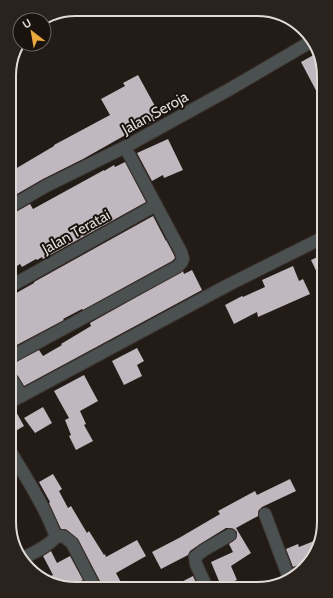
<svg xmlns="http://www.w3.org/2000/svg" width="333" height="598" viewBox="0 0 333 598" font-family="Cabin,sans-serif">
  <rect width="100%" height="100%" fill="#231b16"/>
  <g fill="#c0b7bf">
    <polygon points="319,52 320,54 321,100 301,62"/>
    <polygon points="138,75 161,117 146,125 145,124 83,159 43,179 10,198 10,172 54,146 54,145 110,115 101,99 125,86 123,83"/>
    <polygon points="168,139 183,170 164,178 163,175 152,181 137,153"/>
    <polygon points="125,162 146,202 43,259 42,257 37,260 36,259 22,267 20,264 11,270 10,214 14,213 30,204 33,209 104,170 104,171 114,165 115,167"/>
    <polygon points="153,216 166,241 166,240 174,255 175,258 172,261 83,310 82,309 63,319 64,320 11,348 11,296 34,283 34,282"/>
    <polygon points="322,255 322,283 311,260"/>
    <polygon points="293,266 299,281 303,279 310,294 258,317 257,312 234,324 225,305 242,296 243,297 265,287 262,280"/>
    <polygon points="192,270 202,290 24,386 18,376 15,373 12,373 11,364 39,350 43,356 62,345 61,344 91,326 90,323 183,271 184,274"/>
    <polygon points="137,348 144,361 137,365 142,376 124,385 112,361"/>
    <polygon points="84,375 98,401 80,411 86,424 84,425 93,441 76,450 69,436 71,435 65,420 69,418 54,391"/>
    <polygon points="43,407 52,423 35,433 24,418"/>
    <polygon points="12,408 14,408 24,426 12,433"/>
    <polygon points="53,474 62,489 59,491 68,508 71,506 87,533 89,531 104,555 105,554 106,557 137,540 146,556 116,573 124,588 102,588 102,585 78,539 67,530 65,529 61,529 49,503 50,502 39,482"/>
    <polygon points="290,479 296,491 262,507 259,510 258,512 258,516 236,528 251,553 231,566 237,580 221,586 211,562 233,552 229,544 236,539 237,535 237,532 234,529 230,528 226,528 200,544 190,551 188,555 161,569 152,552 179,538 220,514 218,511 255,491 257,495"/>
    <polygon points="319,539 311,560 293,567 286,549 298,544 299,547"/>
    <polygon points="51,551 57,563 70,556 83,580 67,588 45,579 53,575 43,556"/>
    <polygon points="193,576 198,587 172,587"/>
  </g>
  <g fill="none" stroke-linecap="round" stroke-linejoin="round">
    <defs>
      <g id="street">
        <polyline points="10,207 46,186 125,147 230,89 312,41"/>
        <polyline points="11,286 156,205"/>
        <polyline points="11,357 177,267 181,263 183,259 181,252 125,147"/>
        <polyline points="12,380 22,396"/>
        <polyline points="12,401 230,284 322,238"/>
        <path d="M 12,454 C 28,481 45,507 56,537"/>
        <polyline points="265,514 289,578"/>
        <path d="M 23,558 C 35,552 47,547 56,537 L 63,536 L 72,543 L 95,588"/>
        <polyline points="206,586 196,564 195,557 204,550 230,535"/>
      </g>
    </defs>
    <use href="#street" stroke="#3e3631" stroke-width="14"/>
    <use href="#street" stroke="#4b5051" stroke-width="12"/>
  </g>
  <g text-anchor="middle" stroke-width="4" stroke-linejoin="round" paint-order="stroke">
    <g font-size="15" fill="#e1dbd8" stroke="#19120d">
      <text transform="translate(155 113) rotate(-29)" y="5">Jalan Seroja</text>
      <text transform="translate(76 232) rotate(-29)" y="5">Jalan Teratai</text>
    </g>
  </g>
  <path d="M0 0H333V598H0ZM76 16H257A60 60 0 0 1 317 76V522A60 60 0 0 1 257 582H76A60 60 0 0 1 16 522V76A60 60 0 0 1 76 16Z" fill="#29221d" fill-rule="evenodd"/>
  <path fill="none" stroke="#e1dbd8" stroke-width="2" d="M76 16H257A60 60 0 0 1 317 76V522A60 60 0 0 1 257 582H76A60 60 0 0 1 16 522V76A60 60 0 0 1 76 16Z"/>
  <g transform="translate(32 32) rotate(329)"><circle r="19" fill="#19120d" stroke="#69625e"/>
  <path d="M0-3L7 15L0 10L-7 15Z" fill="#eca93b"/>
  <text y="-6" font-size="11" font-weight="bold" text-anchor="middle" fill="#e1dbd8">U</text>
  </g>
</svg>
